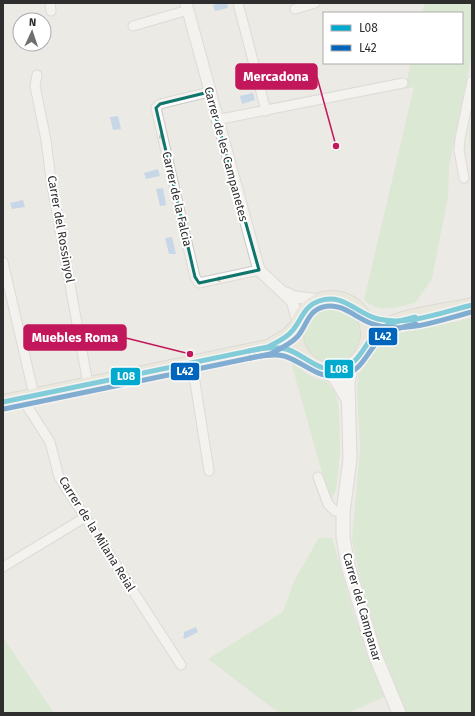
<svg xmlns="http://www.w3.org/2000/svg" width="475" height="716" viewBox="0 0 475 716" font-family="'Fira Sans',sans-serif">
  <rect width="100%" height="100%" fill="#eceae4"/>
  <g fill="#c5e6bf">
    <path d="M 425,3 L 472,3 L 472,54 L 449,166 L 448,196 L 432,279 L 415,303 C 395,307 381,314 364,300 L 414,87 L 405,89 L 411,63 L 462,63 L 462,13 L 422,13 Z"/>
    <circle cx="331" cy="334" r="29"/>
    <polygon points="472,318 472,713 405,713 383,655 360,579 352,540 360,449 357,389 358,375 381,343 394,334"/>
    <polygon points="291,362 310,376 326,381 335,391 339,409 340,451 336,490 330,501"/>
    <polygon points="319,538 332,538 353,612 384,697 348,713 279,713 208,659 283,612 294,581"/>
    <polygon points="3,639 4,639 54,713 3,713"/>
  </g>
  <path fill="#ceeabc" d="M 472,116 L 472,154 C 467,140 469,130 472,116 Z"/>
  <g fill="#9bc1ea">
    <polygon points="220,3 227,3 228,8 215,11 213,5"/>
    <polygon points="253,93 255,100 242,104 240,96"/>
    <polygon points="118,116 121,129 113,130 110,117"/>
    <polygon points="158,169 160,176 146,179 144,173"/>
    <polygon points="163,188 166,205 160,206 156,189"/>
    <polygon points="23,200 25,207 12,209 10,203"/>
    <polygon points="172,237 176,254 169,254 165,238"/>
    <polygon points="196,627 198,632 184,639 183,636 184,636 184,632"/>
  </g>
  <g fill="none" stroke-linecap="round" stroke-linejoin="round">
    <defs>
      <g id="minor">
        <polyline points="50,3 51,11"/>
        <polyline points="238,3 266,111"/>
        <polyline points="295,9 315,3"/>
        <polyline points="133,26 188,10"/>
        <polyline points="37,75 35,86 46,140 51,180 88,384"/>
        <polyline points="209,92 160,104 156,108 195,277 199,283 259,270"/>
        <polyline points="216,120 403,83"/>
        <polyline points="464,178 459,150 460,139 472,81"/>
        <polyline points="3,262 34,395"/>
        <polyline points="192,363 209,471"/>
        <polyline points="22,398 50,442 59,477 181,665"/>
        <polyline points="318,477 328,504 335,511 343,512"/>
        <polyline points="3,567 84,518"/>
      </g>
      <g id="tertiary">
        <polyline points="186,3 259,270 292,301 298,321"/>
        <polyline points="286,293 295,297 319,300"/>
      </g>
      <g id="secondary">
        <polyline points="356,361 350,373 348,383 350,459 343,512 343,537 348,566 375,655 399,713"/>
        <polyline points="322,369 335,377 347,398"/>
      </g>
      <g id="primary">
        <circle cx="332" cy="334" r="36"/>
        <path d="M 366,344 C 372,337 378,330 387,325 C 411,314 446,311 472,305"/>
        <polyline points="3,402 268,347 288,335 296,327"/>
      </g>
    </defs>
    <use href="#minor" stroke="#cac8c9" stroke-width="11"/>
    <use href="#tertiary" stroke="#cac8c9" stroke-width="13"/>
    <use href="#secondary" stroke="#cac8c9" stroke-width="15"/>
    <use href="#primary" stroke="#c6c6c4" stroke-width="16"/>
    <use href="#minor" stroke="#fcfcfb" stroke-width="9"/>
    <use href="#tertiary" stroke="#fcfcfb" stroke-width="11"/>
    <use href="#secondary" stroke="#fcfcfb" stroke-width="13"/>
    <use href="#primary" stroke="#e7e7d6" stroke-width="14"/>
    <defs>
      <g id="bus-1">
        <path d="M 249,351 C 261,348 273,346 286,349 C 304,354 318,373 339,369 C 360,365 364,343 378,331 C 388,323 402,320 415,317"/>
        <path d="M 3,402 L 268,347 C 277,342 287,338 293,330 C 302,319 304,306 319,301 C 343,292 357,314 378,319 C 408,326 443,312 472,305"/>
      </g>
      <g id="bus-2">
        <path d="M 250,358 C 261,356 273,353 284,356 C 304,362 318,380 341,376 C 363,372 367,350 382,337 C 392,329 405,326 416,324"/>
        <path d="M 4,409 L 270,354 C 280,349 291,344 298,336 C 307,325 308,311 323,307 C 343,301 358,321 376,325 C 406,334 443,319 472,312"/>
      </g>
    </defs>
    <use href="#bus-1" stroke="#fff" stroke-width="8"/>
    <use href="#bus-2" stroke="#fff" stroke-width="8"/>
    <use href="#bus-1" stroke="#00a9ce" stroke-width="5"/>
    <use href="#bus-2" stroke="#0065bd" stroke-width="5"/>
  </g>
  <defs><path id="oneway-solid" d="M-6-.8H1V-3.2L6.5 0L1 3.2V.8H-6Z"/></defs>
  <g fill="#959594">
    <use href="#oneway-solid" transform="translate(162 139) rotate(-105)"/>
    <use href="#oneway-solid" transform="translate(221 279) rotate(169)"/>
  </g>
  <path d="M0 0H475V716H0ZM 209,92 L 259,270 L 199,283 L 195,277 L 156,108 L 160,104 Z" fill="#eceae4" fill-opacity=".55" fill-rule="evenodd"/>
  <path fill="none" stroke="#0f766e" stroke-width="3" stroke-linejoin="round" d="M 209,92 L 259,270 L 199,283 L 195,277 L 156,108 L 160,104 Z"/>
  <g text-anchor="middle" stroke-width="4" stroke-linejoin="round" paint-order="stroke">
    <g font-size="12" fill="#2e2e2e" stroke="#fff">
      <text transform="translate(226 154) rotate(75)" y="4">Carrer de les Campanetes</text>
      <text transform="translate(177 199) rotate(77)" y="4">Carrer de la Falcia</text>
      <text transform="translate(61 229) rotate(80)" y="4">Carrer del Rossinyol</text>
      <text transform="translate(97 534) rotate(58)" y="4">Carrer de la Milana Reial</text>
      <text transform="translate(362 607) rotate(74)" y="4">Carrer del Campanar</text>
    </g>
  </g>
  <path fill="none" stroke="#c2185b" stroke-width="1.5" d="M336 146L317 77M190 354L126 338"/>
  <g fill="#c2185b" stroke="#fff" stroke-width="1.5">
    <circle cx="336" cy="146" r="4"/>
    <circle cx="190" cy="354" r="4"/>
  </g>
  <g fill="#c2185b" stroke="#c2185b" stroke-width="1.5">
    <rect x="236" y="64" width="81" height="25" rx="4"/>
    <rect x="24" y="325" width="102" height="25" rx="4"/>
  </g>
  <g font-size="13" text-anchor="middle" font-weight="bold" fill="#fff">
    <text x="276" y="81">Mercadona</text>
    <text x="75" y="342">Muebles Roma</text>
  </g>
  <g stroke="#fff" stroke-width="1.5">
    <rect x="368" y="327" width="30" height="19" rx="4" fill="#0065bd"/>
    <rect x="324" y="359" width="30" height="20" rx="4" fill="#00a9ce"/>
    <rect x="170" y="362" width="30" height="19" rx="4" fill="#0065bd"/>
    <rect x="110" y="367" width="31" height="19" rx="4" fill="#00a9ce"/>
  </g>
  <g font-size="11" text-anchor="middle" font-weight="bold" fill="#fff">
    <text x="383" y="340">L42</text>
    <text x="339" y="373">L08</text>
    <text x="185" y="375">L42</text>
    <text x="126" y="380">L08</text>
  </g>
  <rect width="475" height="716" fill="none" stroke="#2e2e2e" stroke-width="8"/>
  <rect x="323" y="12" width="140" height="52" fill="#ffffff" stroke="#ababab"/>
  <rect x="331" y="25" width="20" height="6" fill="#00a9ce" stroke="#ababab"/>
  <text x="359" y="32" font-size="12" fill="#2e2e2e">L08</text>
  <rect x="331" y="45" width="20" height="6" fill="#0065bd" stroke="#ababab"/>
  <text x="359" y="52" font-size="12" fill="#2e2e2e">L42</text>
  <g transform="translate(32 32) rotate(3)"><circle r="19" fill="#ffffff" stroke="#ababab"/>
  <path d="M0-3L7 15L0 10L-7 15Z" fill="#70706e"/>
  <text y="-6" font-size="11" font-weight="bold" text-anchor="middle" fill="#2e2e2e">N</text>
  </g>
</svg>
